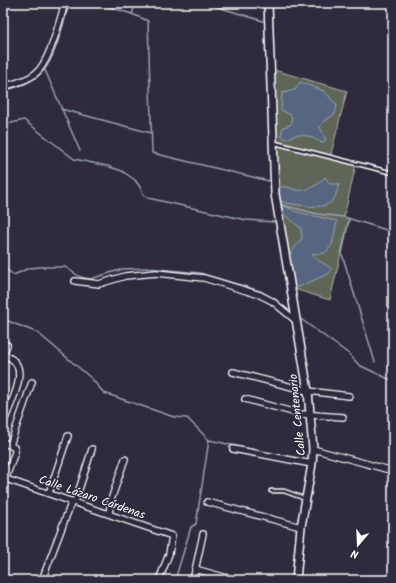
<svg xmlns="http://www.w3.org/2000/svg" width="396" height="583" viewBox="0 0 396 583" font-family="Kalam,sans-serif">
  <rect width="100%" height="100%" fill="#2f2a3d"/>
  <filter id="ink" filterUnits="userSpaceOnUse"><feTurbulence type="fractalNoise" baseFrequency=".025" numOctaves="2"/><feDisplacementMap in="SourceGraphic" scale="8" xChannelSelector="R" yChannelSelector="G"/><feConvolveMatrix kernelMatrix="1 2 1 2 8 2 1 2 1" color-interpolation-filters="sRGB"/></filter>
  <g filter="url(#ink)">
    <polygon fill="#5f6659" stroke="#afb2ac" points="274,70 347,91 330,158 356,164 344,217 349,219 330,300 294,289 278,205"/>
    <g fill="#566680" stroke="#9aa3b3">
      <path d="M 300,82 L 324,91 L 337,105 L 335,114 L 324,121 L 320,127 L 326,140 L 322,143 C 310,136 299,131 287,139 L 281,136 L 283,127 L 290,125 L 292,122 L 291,115 L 281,110 L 282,93 L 295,90 Z"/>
      <path d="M 325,177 L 330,184 L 339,184 C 337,192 335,202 326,205 C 317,209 292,204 282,202 L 278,195 L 280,187 C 286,186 290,188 296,190 C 308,192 318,185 325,177 Z"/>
      <path d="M 282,205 L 297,212 L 337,221 L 332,245 L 325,253 L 312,254 C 317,262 326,263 332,270 L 328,274 L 294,289 L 288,257 L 302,238 L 301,228 L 282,213 Z"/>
    </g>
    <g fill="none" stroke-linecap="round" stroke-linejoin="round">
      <g stroke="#9aa3b3" stroke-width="1.5">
        <polyline points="96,3 132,14 136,3"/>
        <polyline points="205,3 263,21"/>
        <polyline points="132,14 148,21 152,153 269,181"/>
        <polyline points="45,70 80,151"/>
        <path d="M 3,91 C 18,87 34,82 44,70 C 55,58 64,20 70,3"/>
        <polyline points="61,109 151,133"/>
        <polyline points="3,125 24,120 74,159 107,166 122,171 135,180 142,190 142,193 148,198 246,220 274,222"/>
        <polyline points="282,210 282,205 318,214 344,217 393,232"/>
        <polyline points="349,219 342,254 375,362"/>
        <polyline points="3,267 14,275 29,268 40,267 65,267 80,277 90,279 123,269 148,268 200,273 260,291 276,300 289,311"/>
        <polyline points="298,317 349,354 359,365 393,381"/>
        <polyline points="3,319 38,333 91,378 104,393 174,417 187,418 209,440 255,450"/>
        <polyline points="175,580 191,527 196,524 209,440"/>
      </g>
      <defs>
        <g id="service">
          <polyline points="275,143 393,173"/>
          <polyline points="271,491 284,491 306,499"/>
        </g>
        <g id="minor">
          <path d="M 3,87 C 13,84 26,81 35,74 C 50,62 59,22 65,3"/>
          <polyline points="75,281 99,284 125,276 156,273 204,278 260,295 272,301 295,320"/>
          <polyline points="3,355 7,345"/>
          <polyline points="233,372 308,391 349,396"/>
          <polyline points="245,399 300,414 343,417"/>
          <path d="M 3,424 C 8,409 28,374 14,361 C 11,358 7,356 3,354"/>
          <polyline points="3,442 15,448 15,452 3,486"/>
          <polyline points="10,445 32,382"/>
          <polyline points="233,449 312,464"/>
          <polyline points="313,449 393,471"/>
          <polyline points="6,479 172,536 169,554 159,580"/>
          <polyline points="49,493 68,436"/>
          <polyline points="75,502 92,449"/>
          <polyline points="207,502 301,527"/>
          <polyline points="109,514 111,500 125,459"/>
          <polyline points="195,569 235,580"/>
          <polyline points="42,580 72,501"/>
          <polyline points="193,580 203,534"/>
        </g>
        <polyline id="tertiary" points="268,3 275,194 308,391 313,449 312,464 301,527 296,580"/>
      </defs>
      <use href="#service" stroke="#fff" stroke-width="5.5"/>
      <use href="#minor" stroke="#fff" stroke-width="8"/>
      <use href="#tertiary" stroke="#fff" stroke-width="10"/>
      <use href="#service" stroke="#2f2a3d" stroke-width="2.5"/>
      <use href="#minor" stroke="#2f2a3d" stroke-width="5.5"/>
      <use href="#tertiary" stroke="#2f2a3d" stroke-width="7"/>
    </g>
  </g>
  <g text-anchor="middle" stroke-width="3" stroke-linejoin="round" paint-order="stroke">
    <g font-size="12" fill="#fff" stroke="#2f2a3d">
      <text transform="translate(297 415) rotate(-96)" y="4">Calle Centenario</text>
      <text transform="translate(92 497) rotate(19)" y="4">Calle Lázaro Cárdenas</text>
    </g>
  </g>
  <rect width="396" height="583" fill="none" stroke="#2f2a3d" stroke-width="16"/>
  <rect x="8" y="8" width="380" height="567" fill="none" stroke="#fff" stroke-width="1.5" filter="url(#ink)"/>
  <g transform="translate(358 545) rotate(199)" stroke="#2f2a3d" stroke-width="3" paint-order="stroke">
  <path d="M0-3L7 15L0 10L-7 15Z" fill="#ffffff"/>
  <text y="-6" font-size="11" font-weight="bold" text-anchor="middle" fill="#ffffff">N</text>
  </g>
</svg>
